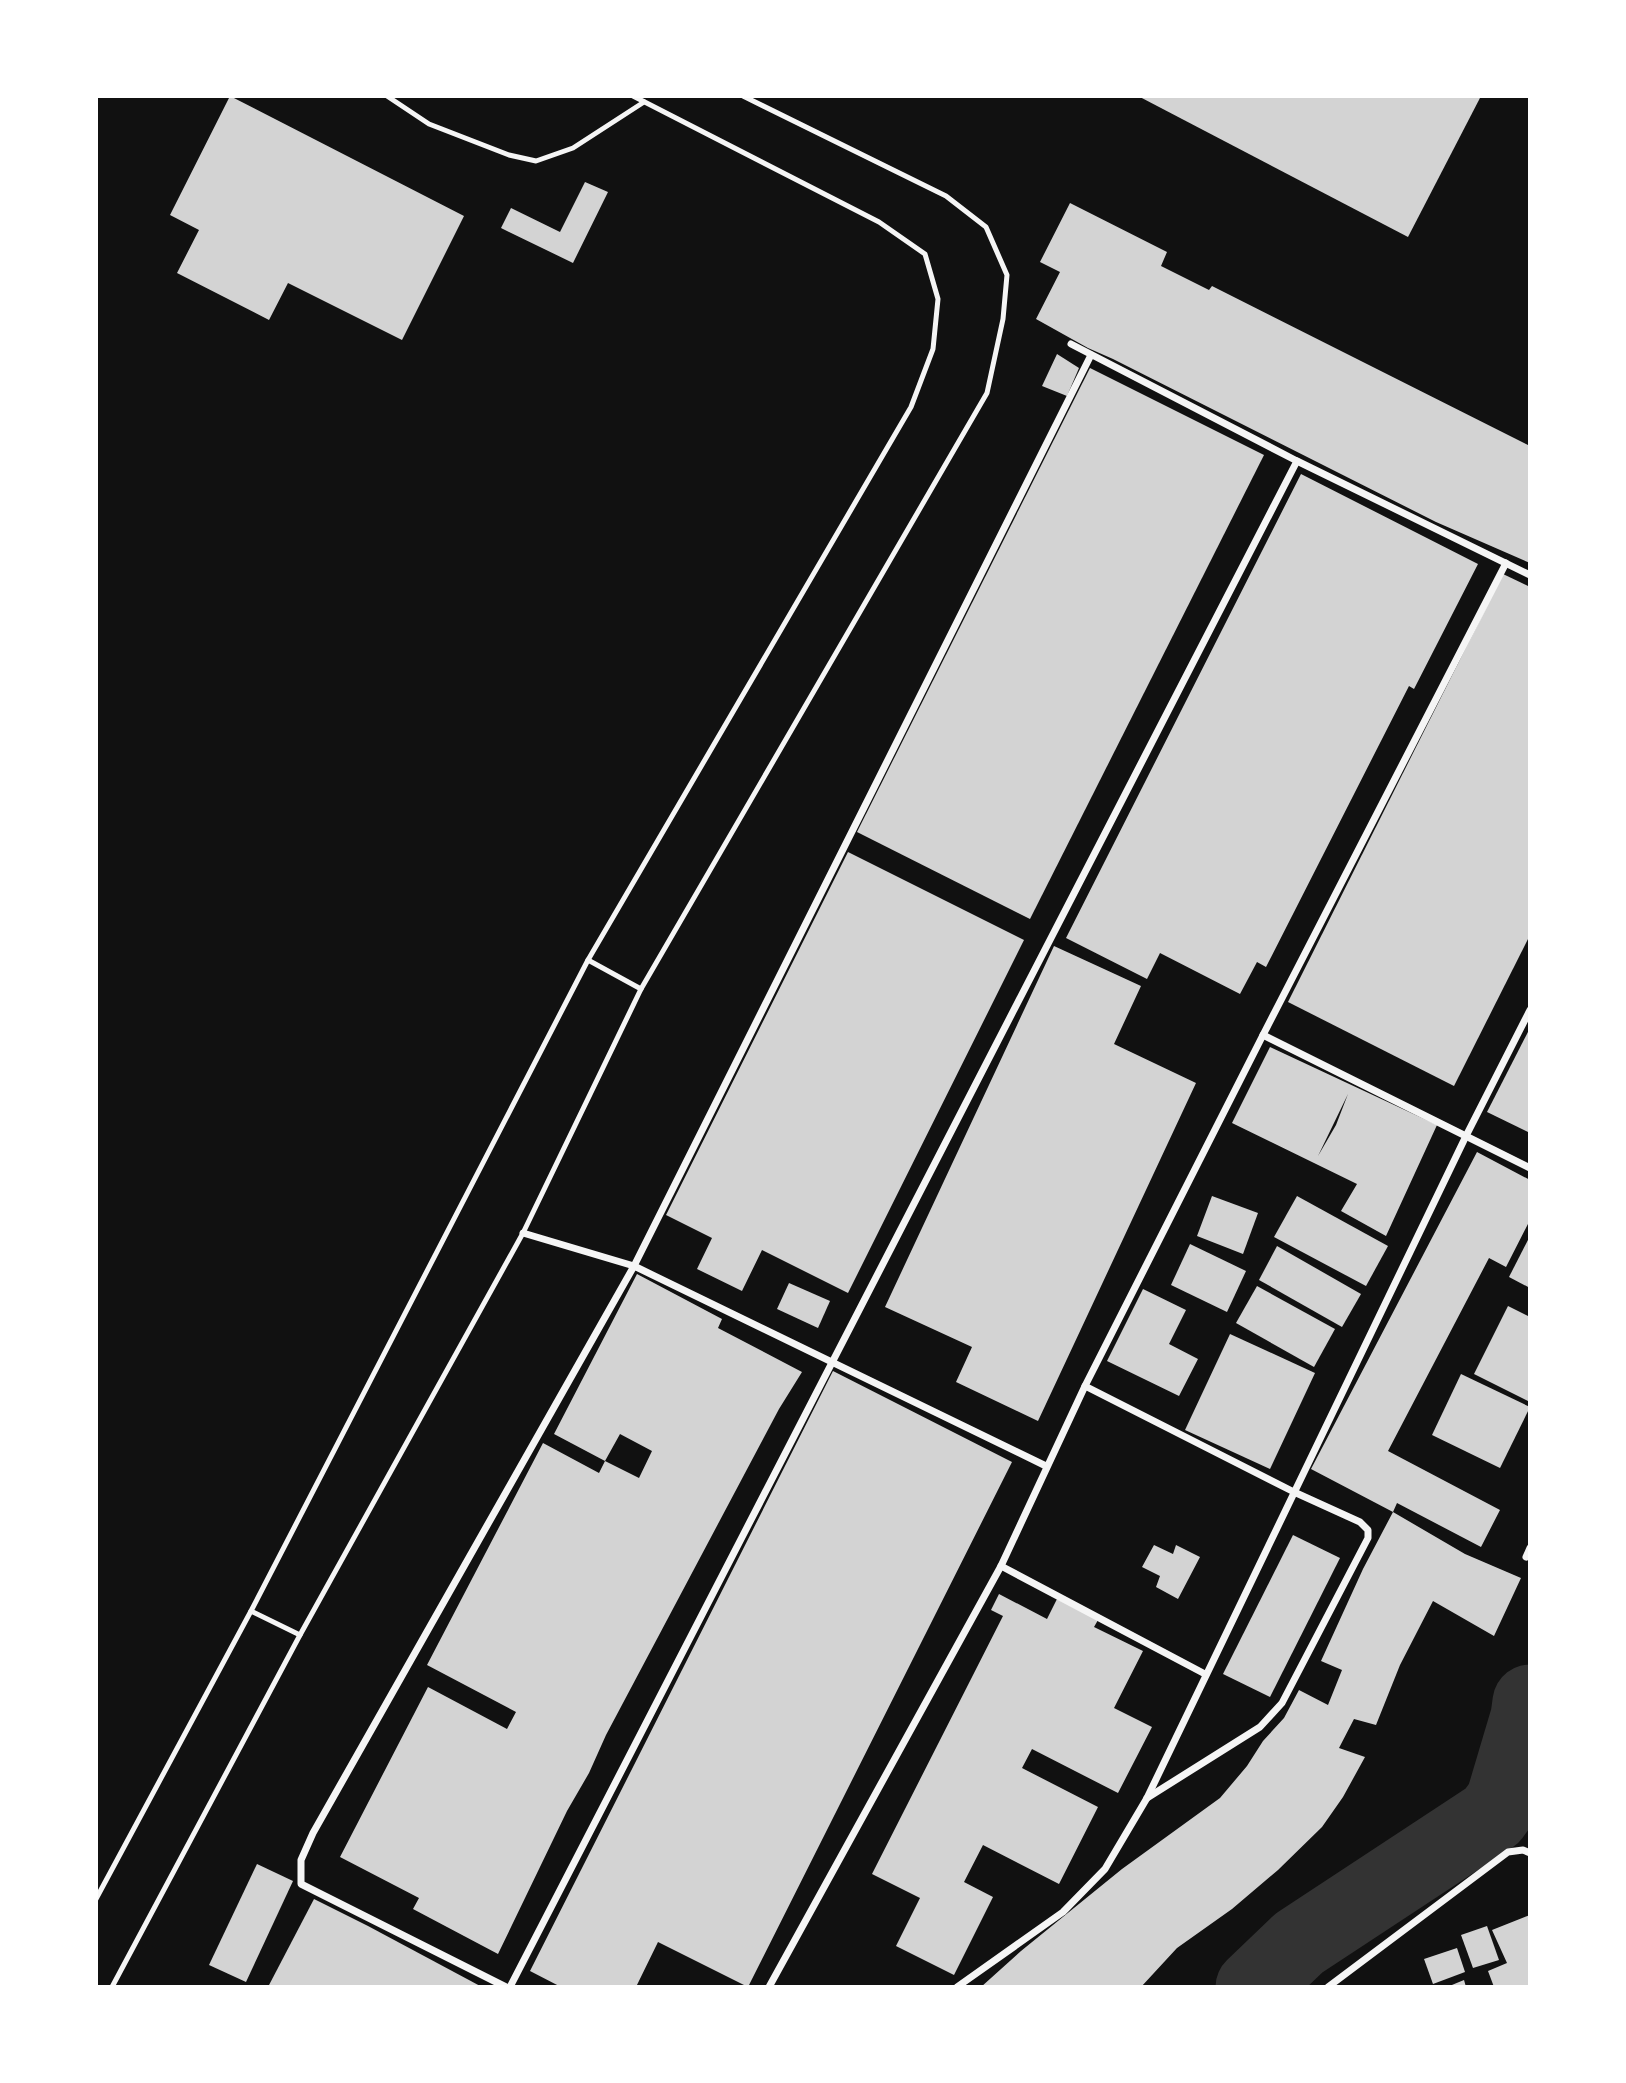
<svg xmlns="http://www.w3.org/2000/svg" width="1626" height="2083" viewBox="0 0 1626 2083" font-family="'Work Sans',sans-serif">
  <rect width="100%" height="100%" fill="#111"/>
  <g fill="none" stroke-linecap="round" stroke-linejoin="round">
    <polyline stroke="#333" stroke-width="75" points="1253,1987 1299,1943 1492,1816 1503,1801 1528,1717 1530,1702"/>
  </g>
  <g fill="#d3d3d3" fill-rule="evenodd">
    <polygon points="230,96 464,216 402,340 288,283 269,320 177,273 199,230 170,215"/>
    <polygon points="1138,96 1481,96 1408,237"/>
    <polygon points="585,182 608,192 573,263 501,228 511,208 560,232"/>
    <polygon points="1070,203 1167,252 1161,266 1209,290 1212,286 1530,446 1530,563 1436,522 1113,359 1088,348 1036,319 1060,272 1040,262"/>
    <polygon points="1057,354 1079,368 1067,396 1042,386"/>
    <polygon points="1090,368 1264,455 1030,919 857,832"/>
    <polygon points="1301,474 1478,564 1414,689 1409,686 1266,967 1257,962 1240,994 1160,953 1147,979 1066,938"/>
    <polygon points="1503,574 1530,587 1530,935 1454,1086 1288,1002"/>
    <polygon points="848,852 1024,940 848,1293 762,1250 742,1291 697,1269 712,1238 666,1215"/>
    <polygon points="1054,946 1141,986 1114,1044 1196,1083 1038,1421 956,1382 972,1347 885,1307"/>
    <polygon points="1530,1028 1530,1133 1487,1112"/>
    <path d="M 1270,1047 L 1437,1125 L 1386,1236 L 1341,1211 L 1357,1184 L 1232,1123 ZM 1348,1094 L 1336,1125 L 1318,1156 Z"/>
    <polygon points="1477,1152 1530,1180 1530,1220 1506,1267 1489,1258 1388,1451 1500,1510 1481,1547 1397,1503 1393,1512 1311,1469"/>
    <polygon points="1212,1196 1258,1213 1243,1254 1197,1236"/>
    <polygon points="1297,1196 1388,1246 1366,1286 1274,1237"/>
    <polygon points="1530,1236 1530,1288 1509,1277"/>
    <polygon points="1190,1244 1246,1271 1227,1312 1171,1285"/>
    <polygon points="1277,1246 1361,1294 1342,1327 1259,1280"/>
    <polygon points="637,1274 722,1319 718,1328 802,1372 779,1409 606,1735 589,1773 567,1811 498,1954 413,1909 419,1898 340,1857 428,1687 507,1729 516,1712 427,1665 543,1443 599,1473 605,1461 639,1478 652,1451 620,1434 605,1461 554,1434"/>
    <polygon points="789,1283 830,1301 818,1328 777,1309"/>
    <polygon points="1257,1286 1335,1329 1314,1367 1236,1323"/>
    <polygon points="1143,1289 1186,1310 1169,1344 1198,1359 1179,1396 1107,1361"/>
    <polygon points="1508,1306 1530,1317 1530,1402 1474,1374"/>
    <polygon points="1230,1334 1315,1373 1270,1469 1185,1430"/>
    <polygon points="833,1371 1012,1462 748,1987 658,1942 636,1987 561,1987 530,1971"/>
    <polygon points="1461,1374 1530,1407 1500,1468 1432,1435"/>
    <polygon points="1393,1512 1465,1554 1521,1578 1494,1636 1433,1601 1400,1665 1376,1725 1354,1719 1339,1748 1365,1757 1343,1797 1322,1827 1278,1870 1232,1909 1177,1948 1141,1987 981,1987 1021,1951 1122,1869 1220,1798 1247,1766 1263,1741 1284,1718 1299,1690 1328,1705 1342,1670 1321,1661 1363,1569"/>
    <polygon points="1293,1535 1340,1558 1270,1697 1223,1674"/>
    <polygon points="1154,1545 1173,1554 1176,1545 1200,1557 1178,1599 1156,1587 1160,1576 1142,1567"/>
    <polygon points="999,1594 1047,1619 1057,1599 1098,1620 1094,1627 1143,1651 1114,1708 1152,1727 1118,1793 1032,1749 1022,1768 1098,1807 1059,1884 983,1845 964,1882 993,1897 954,1975 896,1946 920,1898 872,1874 1003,1616 991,1610"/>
    <polygon points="257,1864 293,1881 246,1982 209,1965"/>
    <polygon points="314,1899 368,1926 482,1987 268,1987"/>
    <polygon points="1530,1915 1530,1987 1494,1987 1488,1971 1507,1963 1492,1930"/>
    <polygon points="1487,1926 1499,1960 1473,1968 1461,1935"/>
    <polygon points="1457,1948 1465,1972 1433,1984 1424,1959"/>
    <polygon points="1464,1980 1466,1987 1447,1987"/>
  </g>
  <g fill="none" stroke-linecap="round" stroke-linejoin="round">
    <g stroke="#f5f5f5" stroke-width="5">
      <polyline points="387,96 429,124 509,155 536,161 573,148 644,102"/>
      <polyline points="588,960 641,989"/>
      <polyline points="251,1611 300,1635"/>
      <polyline points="96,1899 251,1611 588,960 911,407 933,349 938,299 925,254 879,222 633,96"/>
      <polyline points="112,1987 300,1635 523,1233 641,989 987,393 1003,319 1007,275 986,227 946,196 743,96"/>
    </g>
    <g stroke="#f5f5f5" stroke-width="7">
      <polyline points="1071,344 1297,461 1530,575"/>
      <polyline points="1263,1035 1530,1168"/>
      <polyline points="523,1233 634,1266 1046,1466"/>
      <polyline points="1085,1386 1294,1492 1360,1522 1368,1530 1368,1538 1282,1703 1260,1727 1147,1798"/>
      <polyline points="1526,1557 1530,1548"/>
      <polyline points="1001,1566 1205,1674"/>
      <polyline points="506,1987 301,1884 301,1860 313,1833 634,1266 1091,355"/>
      <polyline points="510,1987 1297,461"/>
      <polyline points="769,1987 1001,1566 1085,1386 1263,1035 1506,563"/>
      <polyline points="957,1987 1063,1912 1105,1869 1147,1798 1466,1136 1530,1010"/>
      <polyline points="1328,1987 1508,1852 1523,1850 1530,1853"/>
    </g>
  </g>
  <rect width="1626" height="2083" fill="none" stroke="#ffffff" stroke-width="196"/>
</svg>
